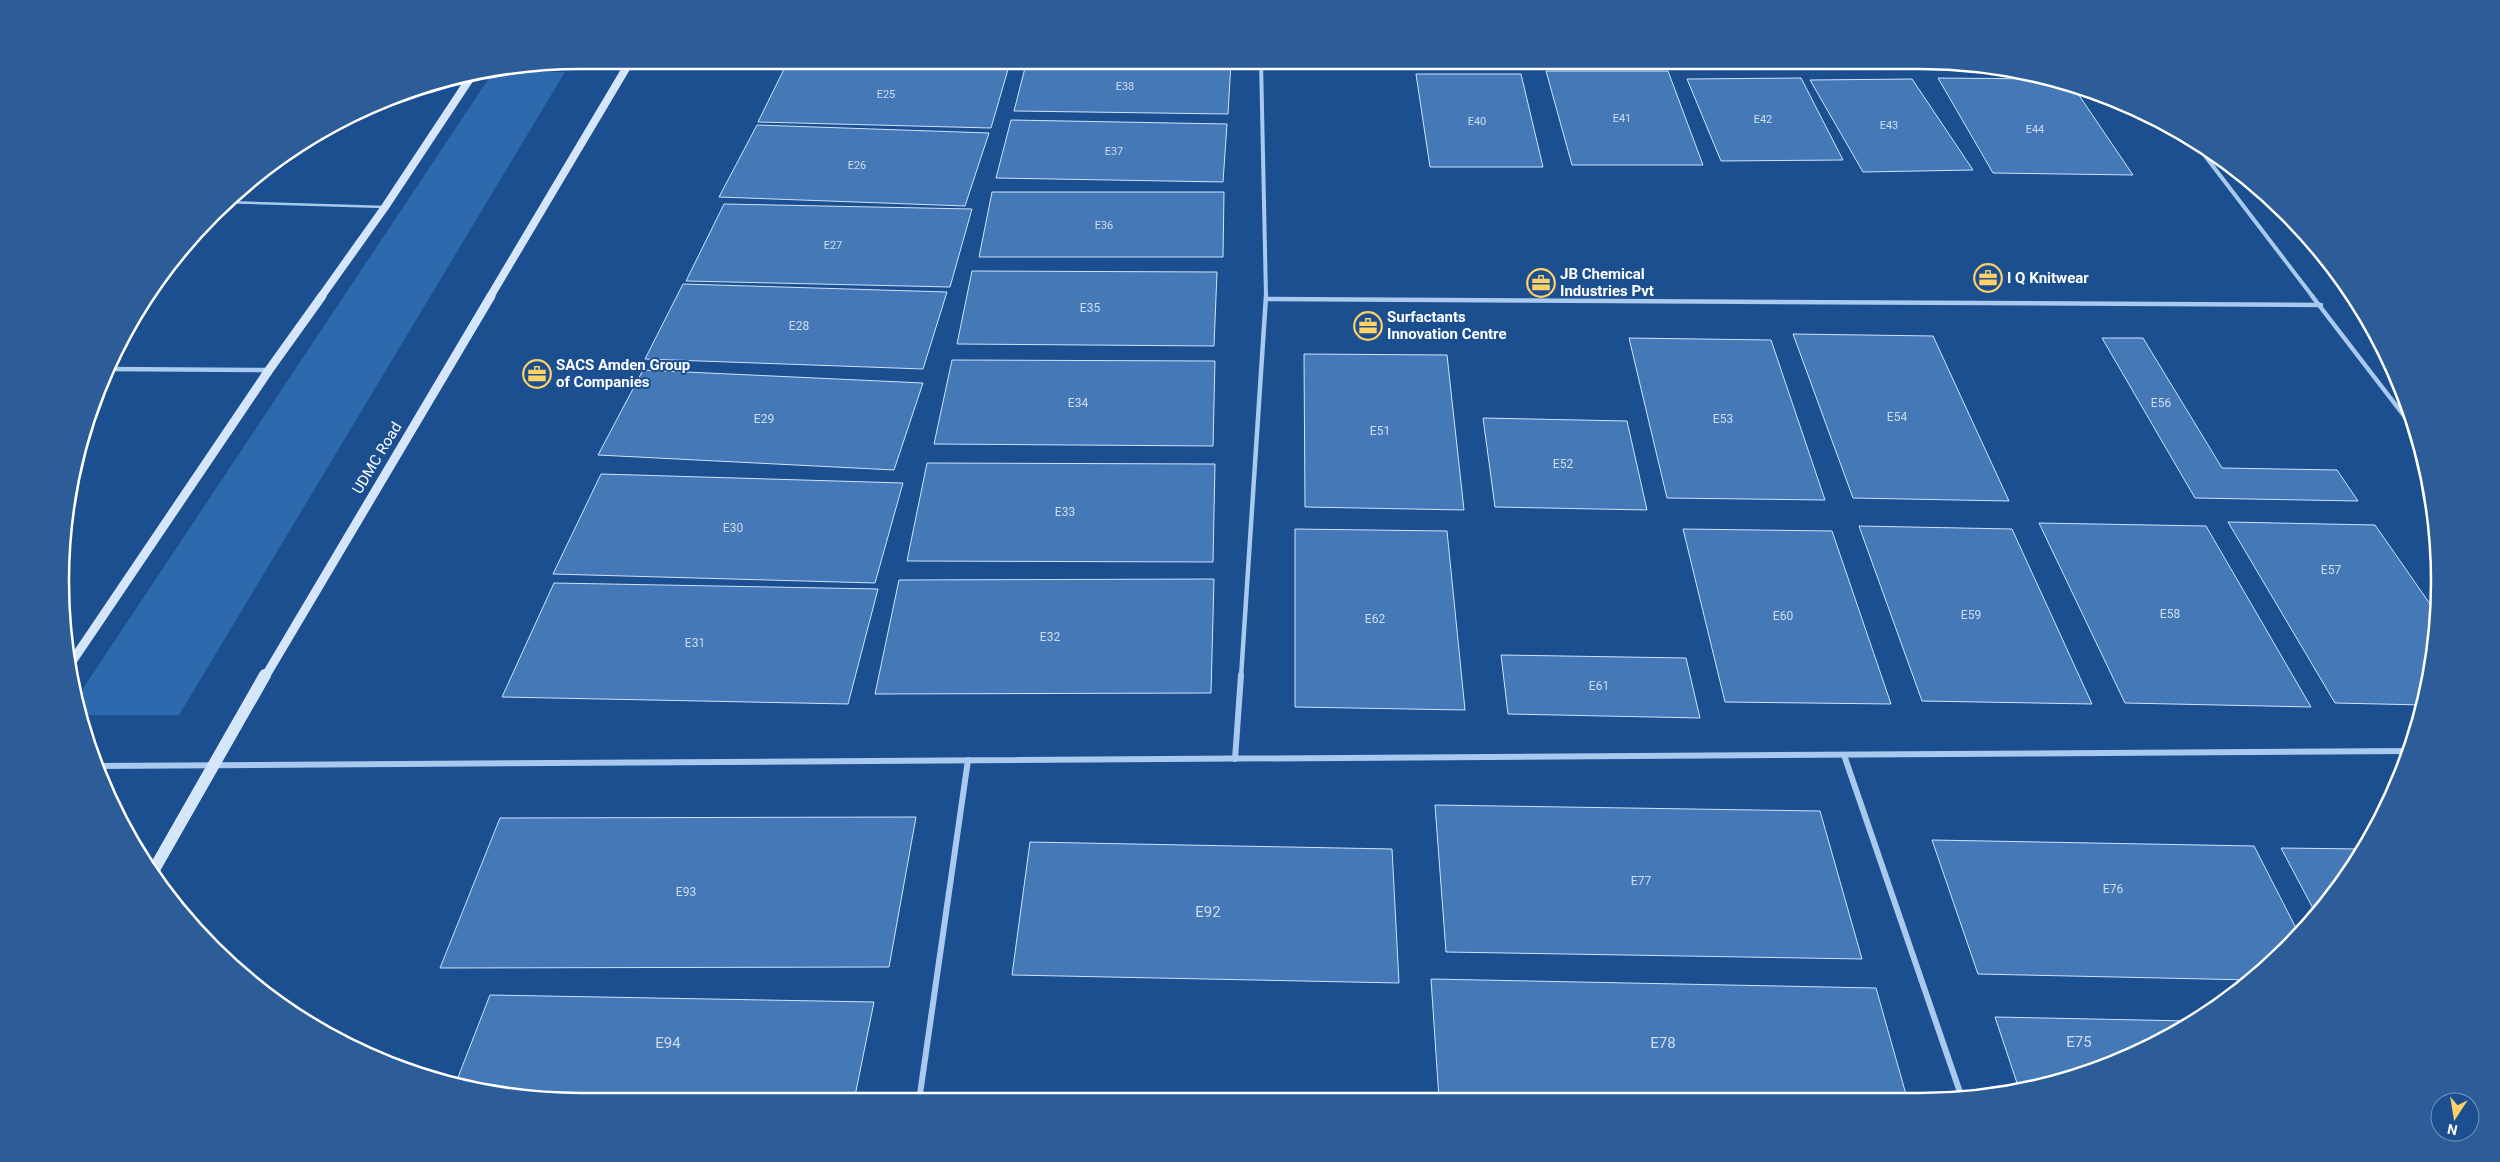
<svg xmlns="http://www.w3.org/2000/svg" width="2500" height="1162" viewBox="0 0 2500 1162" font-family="Roboto,sans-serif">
  <rect width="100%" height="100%" fill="#1b4f8f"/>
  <polygon fill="#2e69ad" points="493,72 565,72 179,715 80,715 76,699"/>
  <g fill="#4478b7" stroke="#cfe3fa">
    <polygon points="1027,60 1231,62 1228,114 1014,111"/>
    <polygon points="788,61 1009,66 991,128 758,122"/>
    <polygon points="1546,71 1668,71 1703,165 1572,165"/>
    <polygon points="1416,74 1521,74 1543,167 1430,167"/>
    <polygon points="1801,78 1843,160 1721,161 1687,79"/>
    <polygon points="1938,78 2049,79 2072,85 2133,175 1993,173"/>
    <polygon points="1912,79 1973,170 1863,172 1810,80"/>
    <polygon points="1011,120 1227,124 1223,182 996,178"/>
    <polygon points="757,125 989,133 965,206 719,197"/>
    <polygon points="992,192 1224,192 1223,257 979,257"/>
    <polygon points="724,204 972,209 950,287 686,281"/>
    <polygon points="972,271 1217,272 1214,346 957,344"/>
    <polygon points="683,284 947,292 923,369 645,359"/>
    <polygon points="1793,334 1933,336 2009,501 1853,498"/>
    <polygon points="1629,338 1771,340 1825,500 1667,498"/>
    <polygon points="2102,338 2143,338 2222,468 2337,470 2358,501 2195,498"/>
    <polygon points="1304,354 1447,355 1464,510 1305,507"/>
    <polygon points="952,360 1215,361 1213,446 934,444"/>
    <polygon points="643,370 923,383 894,470 598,455"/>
    <polygon points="1483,418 1627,421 1647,510 1495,507"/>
    <polygon points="927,463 1215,464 1213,562 907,561"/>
    <polygon points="601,474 903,483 875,583 553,574"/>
    <polygon points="2228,522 2375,525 2437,614 2430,682 2423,705 2335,703"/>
    <polygon points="2039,523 2206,526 2311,707 2125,703"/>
    <polygon points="1859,526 2012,529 2092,704 1922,701"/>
    <polygon points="1295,529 1447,531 1465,710 1295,707"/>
    <polygon points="1683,529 1832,531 1891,704 1725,702"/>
    <polygon points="1214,579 1211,693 875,694 899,580"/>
    <polygon points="554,583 878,589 848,704 502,697"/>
    <polygon points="1501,655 1686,658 1700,718 1508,714"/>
    <polygon points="1435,805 1820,811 1862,959 1446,952"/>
    <polygon points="916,817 889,967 440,968 500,818"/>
    <polygon points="1932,840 2254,846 2298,932 2251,980 1978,974"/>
    <polygon points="1030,842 1392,849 1399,983 1012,975"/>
    <polygon points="2281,848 2361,849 2333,898 2316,914"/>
    <polygon points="1431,979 1876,988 1907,1098 1439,1099"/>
    <polygon points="490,995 874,1002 854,1101 581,1102 479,1092 455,1085"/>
    <polygon points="1995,1017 2190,1021 2119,1062 2019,1089"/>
  </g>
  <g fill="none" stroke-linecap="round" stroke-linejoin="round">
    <polyline stroke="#a9c9ee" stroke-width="2.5" points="225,202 385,207"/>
    <g stroke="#a9c9ee" stroke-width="4">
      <polyline points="1261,60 1266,297"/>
      <polyline points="2193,140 2313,297"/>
    </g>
    <g stroke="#a9c9ee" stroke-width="4.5">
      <polyline points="2312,296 2415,430"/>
      <polyline points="1266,299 2321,305"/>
      <polyline points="106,369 269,370"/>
      <polyline points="1241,677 1266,296"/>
    </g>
    <g stroke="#a9c9ee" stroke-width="6">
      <polyline points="1844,755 1962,1098"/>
      <polyline points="1235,759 1241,675"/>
      <polyline points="95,766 2409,751"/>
      <polyline points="919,1101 968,760"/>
    </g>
    <g stroke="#d6e6fa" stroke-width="8">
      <polyline points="321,297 385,207 475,71"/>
      <polyline points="490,297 631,60"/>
    </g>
    <g stroke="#d6e6fa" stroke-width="9">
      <polyline points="69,666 269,370 322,296"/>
      <polyline points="265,677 491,296"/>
    </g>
    <polyline stroke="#d6e6fa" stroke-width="12" points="152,873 265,675"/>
  </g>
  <defs>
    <symbol id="office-ring" viewBox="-11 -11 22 22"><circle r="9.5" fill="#1b4f8f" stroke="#ffd166" stroke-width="1.5"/><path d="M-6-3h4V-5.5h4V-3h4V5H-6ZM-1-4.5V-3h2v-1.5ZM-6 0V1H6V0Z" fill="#ffd166"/></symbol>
  </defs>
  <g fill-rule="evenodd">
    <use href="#office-ring" x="1972" y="262" width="32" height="32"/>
    <use href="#office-ring" x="1525" y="267" width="32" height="32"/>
    <use href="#office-ring" x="1352" y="310" width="32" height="32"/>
    <use href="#office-ring" x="521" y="358" width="32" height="32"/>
  </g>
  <g text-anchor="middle" stroke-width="4" stroke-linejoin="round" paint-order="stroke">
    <g font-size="11" fill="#d0dded">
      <text x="1125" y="90">E38</text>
      <text x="886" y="98">E25</text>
      <text x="1622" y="122">E41</text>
      <text x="1763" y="123">E42</text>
      <text x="1477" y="125">E40</text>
      <text x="1889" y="129">E43</text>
      <text x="2035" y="133">E44</text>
      <text x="1114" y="155">E37</text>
      <text x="857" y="169">E26</text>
      <text x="1104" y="229">E36</text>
      <text x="833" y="249">E27</text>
    </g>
    <g font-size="12" fill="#d0dded">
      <text x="1090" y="312">E35</text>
      <text x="799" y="330">E28</text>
      <text x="1078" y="407">E34</text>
      <text x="2161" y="407">E56</text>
      <text x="1897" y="421">E54</text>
      <text x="764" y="423">E29</text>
      <text x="1723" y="423">E53</text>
      <text x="1380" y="435">E51</text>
      <text x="1563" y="468">E52</text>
      <text x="1065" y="516">E33</text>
      <text x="733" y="532">E30</text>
      <text x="2331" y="574">E57</text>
      <text x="2170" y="618">E58</text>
      <text x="1971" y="619">E59</text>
      <text x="1783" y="620">E60</text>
      <text x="1375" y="623">E62</text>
      <text x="1050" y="641">E32</text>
      <text x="695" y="647">E31</text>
      <text x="1599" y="690">E61</text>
      <text x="1641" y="885">E77</text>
      <text x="2113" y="893">E76</text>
      <text x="686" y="896">E93</text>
    </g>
    <g font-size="15" font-weight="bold" fill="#fff" stroke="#1b4f8f" text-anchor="start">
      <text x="1560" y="279">JB Chemical<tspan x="1560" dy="17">Industries Pvt</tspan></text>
      <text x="2007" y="283">I Q Knitwear</text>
      <text x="1387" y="322">Surfactants<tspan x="1387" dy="17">Innovation Centre</tspan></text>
      <text x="556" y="370">SACS Amden Group<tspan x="556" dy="17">of Companies</tspan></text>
    </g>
    <g font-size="15" fill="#fff" stroke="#1b4f8f">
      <text transform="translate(377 458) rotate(-59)" y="5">UDMC Road</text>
    </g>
    <g font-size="15" fill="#d0dded">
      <text x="1208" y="917">E92</text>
      <text x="2079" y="1047">E75</text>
      <text x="668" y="1048">E94</text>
      <text x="1663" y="1048">E78</text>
    </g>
  </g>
  <path d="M0 0H2500V1162H0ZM581 69H1919A512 512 0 0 1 2431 581V581A512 512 0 0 1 1919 1093H581A512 512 0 0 1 69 581V581A512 512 0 0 1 581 69Z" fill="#2d5d98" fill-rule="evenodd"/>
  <path fill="none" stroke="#fff" stroke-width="2.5" d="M581 69H1919A512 512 0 0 1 2431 581V581A512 512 0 0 1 1919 1093H581A512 512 0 0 1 69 581V581A512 512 0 0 1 581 69Z"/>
  <g transform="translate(2455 1117) rotate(192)"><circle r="24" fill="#1b4f8f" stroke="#7695bc"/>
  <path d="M0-4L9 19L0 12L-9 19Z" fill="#ffd166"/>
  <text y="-8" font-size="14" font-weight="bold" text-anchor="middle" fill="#ffffff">N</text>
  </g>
</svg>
